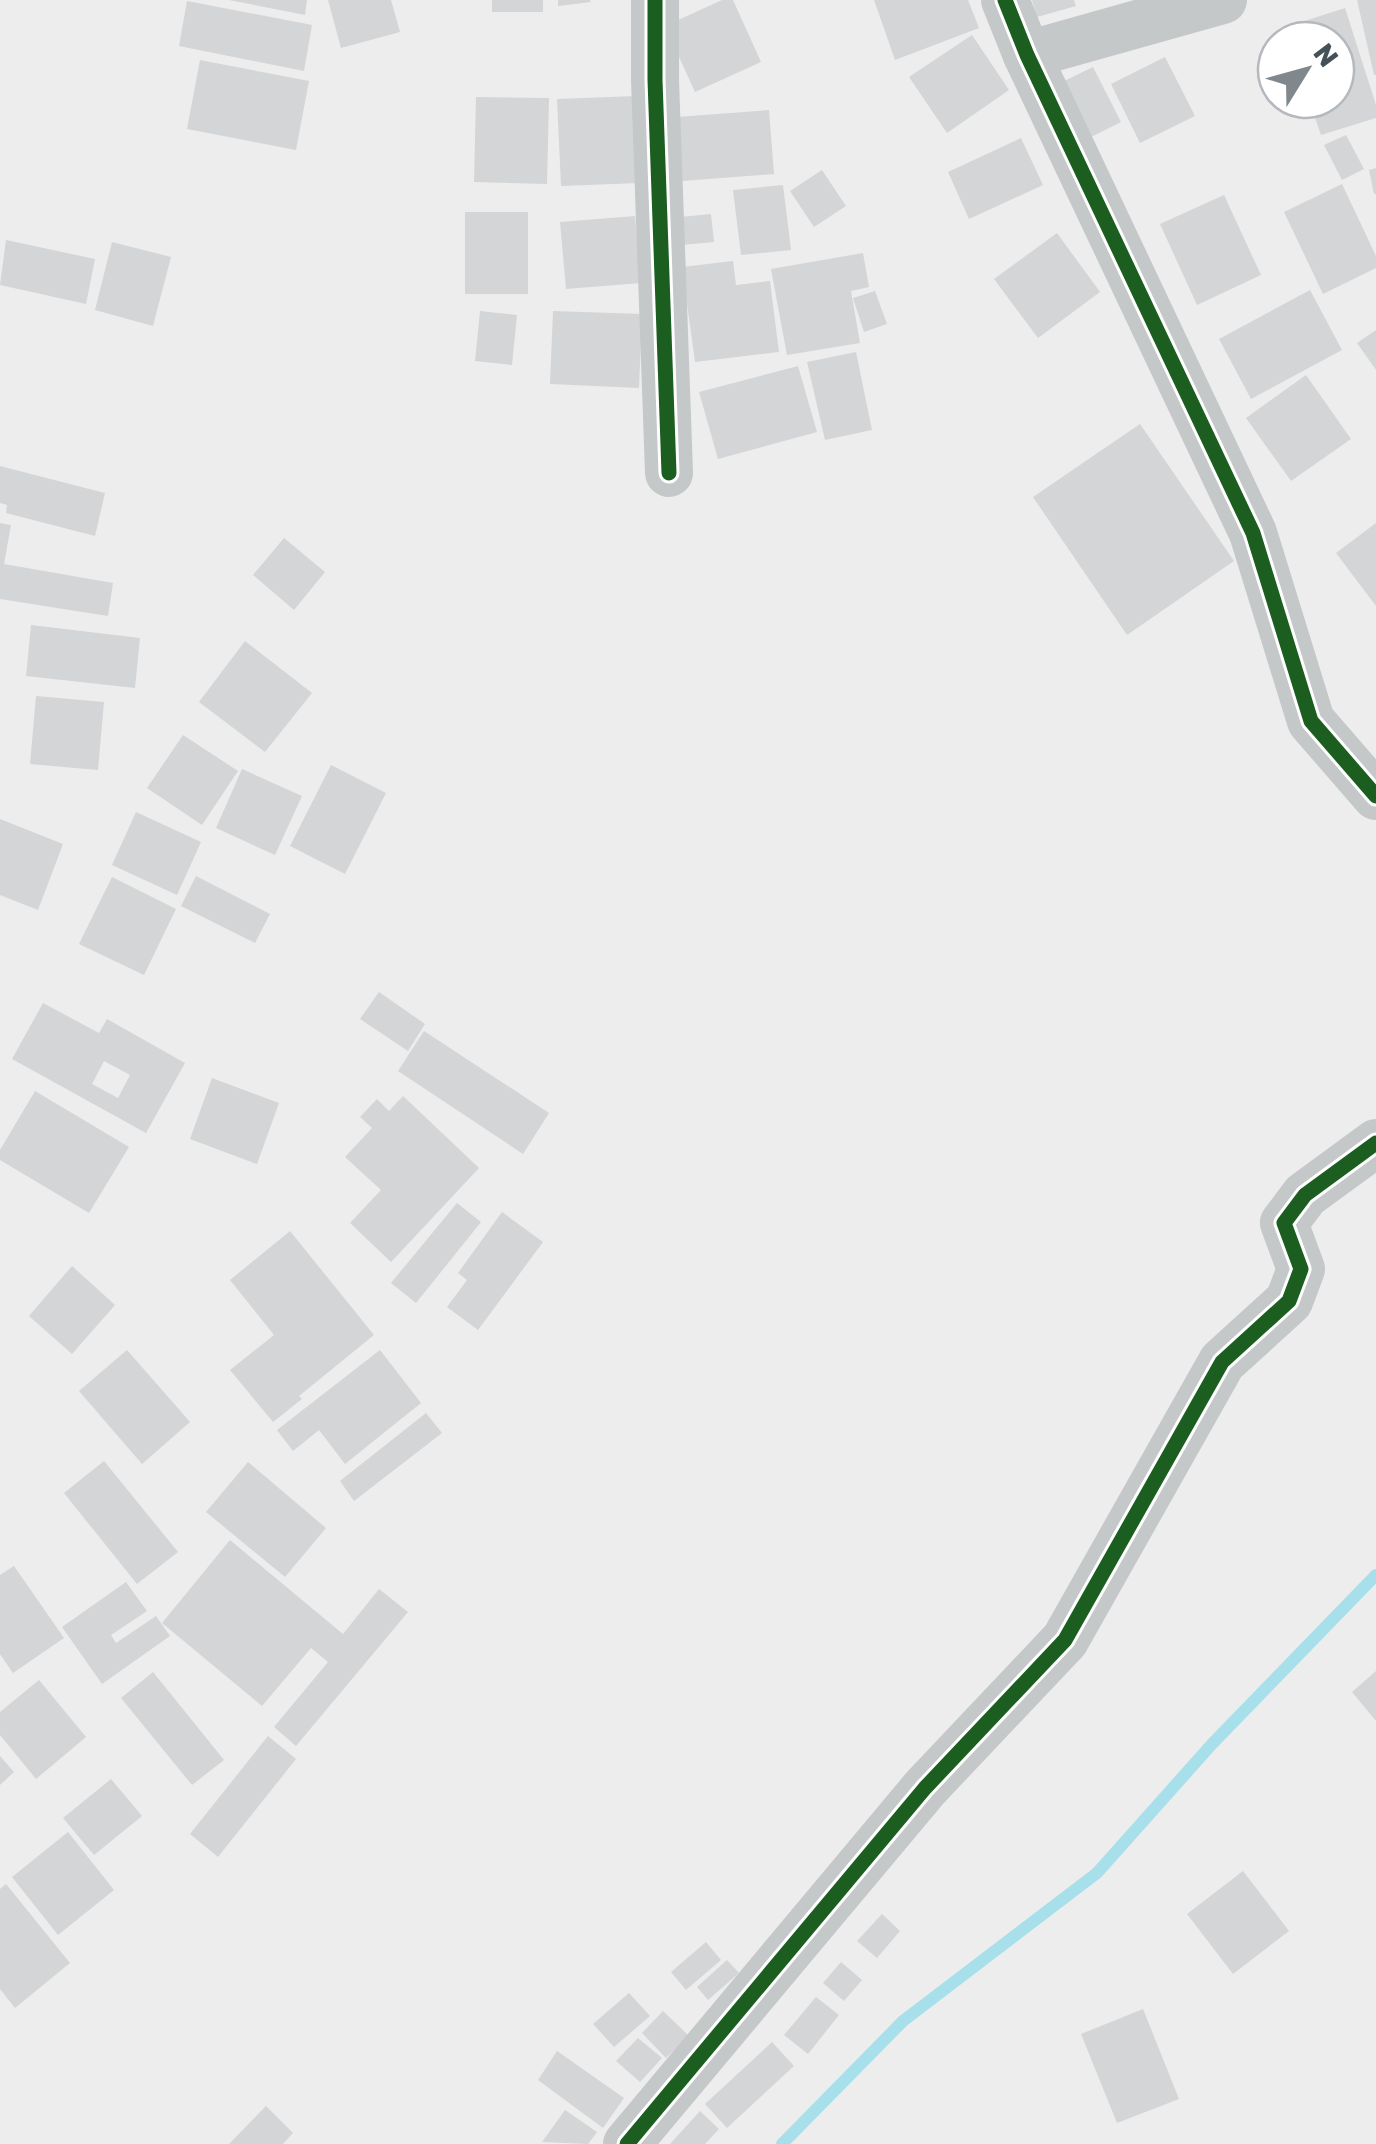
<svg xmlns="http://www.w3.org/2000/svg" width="1376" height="2144" viewBox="0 0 1376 2144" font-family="Rubik,sans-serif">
  <rect width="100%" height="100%" fill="#eeeded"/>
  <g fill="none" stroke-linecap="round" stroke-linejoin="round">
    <polyline stroke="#a7e0ea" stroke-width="12" points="782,2144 903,2021 1097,1873 1212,1744 1376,1575"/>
  </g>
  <g fill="#d4d5d6" fill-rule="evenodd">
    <polygon points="229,0 307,0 305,15"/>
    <polygon points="328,0 391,0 400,32 341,48"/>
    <rect x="492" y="0" width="51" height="12"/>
    <polygon points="558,0 590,0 591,2 558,6"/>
    <polygon points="722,0 733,0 761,62 695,92 665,26"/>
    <polygon points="874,0 968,0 979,28 895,60"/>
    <polygon points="1032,0 1074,0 1076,6 1037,17"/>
    <polygon points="1357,0 1376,0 1376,75 1374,75"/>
    <polygon points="187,1 312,25 304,71 179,46"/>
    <polygon points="1345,8 1376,105 1376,118 1321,135 1309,100 1336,100 1336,40 1290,40 1286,27"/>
    <polygon points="972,35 1009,90 947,133 909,77"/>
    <polygon points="1165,57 1195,116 1140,143 1111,84"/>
    <polygon points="200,60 309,81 296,150 187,129"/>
    <polygon points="1093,67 1121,122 1089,138 1062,82"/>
    <polygon points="636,96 640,183 561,186 557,99"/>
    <polygon points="476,97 549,98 547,184 474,182"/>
    <polygon points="769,110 774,174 682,181 677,117"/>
    <polygon points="1346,135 1364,169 1342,180 1324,145"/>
    <polygon points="1021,138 1043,185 969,219 948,172"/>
    <polygon points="1376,168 1376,194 1374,194 1369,170"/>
    <polygon points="822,170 846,206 814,227 790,191"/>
    <polygon points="1342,184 1376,256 1376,268 1323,294 1284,212"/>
    <polygon points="783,185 791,250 741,255 733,190"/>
    <polygon points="1224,195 1261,275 1197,305 1160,224"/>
    <rect x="465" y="212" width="63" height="82"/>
    <polygon points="711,214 714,242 682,245 680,217"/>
    <polygon points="635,216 641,283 566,289 560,222"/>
    <polygon points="1057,233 1100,292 1038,338 994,279"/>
    <polygon points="6,240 95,259 86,304 0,285"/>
    <polygon points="112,242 171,257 153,326 95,310"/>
    <polygon points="863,253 869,287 851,291 860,343 787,355 771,269"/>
    <polygon points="733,261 736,285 770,281 779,352 695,362 682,267"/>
    <polygon points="1310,290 1342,350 1251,399 1219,339"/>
    <polygon points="875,291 887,324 864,332 853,298"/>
    <polygon points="480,311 517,315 512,365 475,361"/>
    <polygon points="553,311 642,314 639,388 550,384"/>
    <polygon points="1376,330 1376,370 1357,343"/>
    <polygon points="856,352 872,430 825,440 807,362"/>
    <polygon points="798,366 817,432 718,459 699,392"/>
    <polygon points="1306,375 1351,439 1291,481 1246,418"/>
    <polygon points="1140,424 1234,561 1127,635 1033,497"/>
    <polygon points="0,466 105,493 95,536 6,513 7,505 0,503"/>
    <polygon points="0,523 11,525 4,564 113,583 108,616 0,599"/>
    <polygon points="1376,523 1376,606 1336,553"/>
    <polygon points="284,538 325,572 294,610 253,575"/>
    <polygon points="31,625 140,638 135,688 26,676"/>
    <polygon points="245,641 312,693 265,752 199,702"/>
    <polygon points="36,696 104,702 98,770 30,764"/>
    <polygon points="183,735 238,771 202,825 147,788"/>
    <polygon points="331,765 386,793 345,874 290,846"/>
    <polygon points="242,769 302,796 275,855 216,828"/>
    <polygon points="136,812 201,842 177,895 112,865"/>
    <polygon points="0,819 63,844 38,910 0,895"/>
    <polygon points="196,876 270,914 255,943 181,906"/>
    <polygon points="112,877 176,909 144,975 79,944"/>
    <polygon points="379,992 425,1024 408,1051 360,1019"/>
    <path d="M 43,1003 L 99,1033 L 107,1019 L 185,1063 L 146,1133 L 12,1059 ZM 104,1061 L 130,1075 L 118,1098 L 92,1084 Z"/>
    <polygon points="424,1031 549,1113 523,1154 398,1071"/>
    <polygon points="212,1078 279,1103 257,1164 190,1139"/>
    <polygon points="35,1091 129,1147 89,1213 0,1160 0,1150"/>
    <polygon points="403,1096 479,1168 391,1262 350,1223 381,1190 345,1157 372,1128 360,1117 377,1099 389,1111"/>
    <polygon points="457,1203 481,1222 416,1303 391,1283"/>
    <polygon points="502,1212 543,1242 478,1330 447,1307 467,1280 458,1273"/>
    <polygon points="290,1231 374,1335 299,1396 302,1399 273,1422 230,1370 274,1335 230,1280"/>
    <polygon points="72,1266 115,1305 72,1354 29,1316"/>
    <polygon points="127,1350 190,1422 142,1464 79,1391"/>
    <polygon points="380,1350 421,1403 345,1464 319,1430 293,1451 277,1430"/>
    <polygon points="426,1413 442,1433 354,1501 340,1481"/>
    <polygon points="104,1461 178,1552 137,1584 64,1493"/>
    <polygon points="248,1462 326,1528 285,1577 206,1512"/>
    <polygon points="230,1540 343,1634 379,1589 408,1612 296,1746 274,1727 328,1662 311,1648 262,1706 162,1623"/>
    <polygon points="14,1566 64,1638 13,1673 0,1654 0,1575"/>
    <polygon points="126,1582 147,1611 111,1635 116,1643 156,1616 170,1636 102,1684 62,1627"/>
    <polygon points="1376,1671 1376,1721 1352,1692"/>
    <polygon points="153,1672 224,1760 192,1785 121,1698"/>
    <polygon points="39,1680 86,1737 36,1779 0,1735 0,1712"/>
    <polygon points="268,1736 296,1759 218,1857 190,1834"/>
    <polygon points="0,1756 14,1772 0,1785"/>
    <polygon points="111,1779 142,1816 94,1855 63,1818"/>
    <polygon points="68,1832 114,1890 58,1935 12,1877"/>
    <polygon points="1243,1871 1289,1931 1233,1974 1187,1914"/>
    <polygon points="6,1884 70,1963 15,2008 0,1989 0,1889"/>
    <polygon points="882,1914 900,1931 877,1958 857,1941"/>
    <polygon points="706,1942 721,1960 686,1990 671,1972"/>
    <polygon points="727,1960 739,1973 708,2000 697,1987"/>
    <polygon points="841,1962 862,1980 844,2001 823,1983"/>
    <polygon points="629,1993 650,2016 614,2047 593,2024"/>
    <polygon points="816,1997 839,2015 808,2054 784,2035"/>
    <polygon points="1143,2009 1179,2099 1117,2123 1081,2034"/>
    <polygon points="663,2011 689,2036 666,2058 642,2033"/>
    <polygon points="638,2038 662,2058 640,2082 616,2061"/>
    <polygon points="772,2042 794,2066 727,2128 705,2104"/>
    <polygon points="557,2051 624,2098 603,2128 538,2080"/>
    <polygon points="266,2106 293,2133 283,2144 229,2144"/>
    <polygon points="565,2110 597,2132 588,2144 542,2142"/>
    <polygon points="700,2111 719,2129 705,2144 670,2144"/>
  </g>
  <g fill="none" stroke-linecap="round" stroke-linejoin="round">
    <g stroke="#c5c8c9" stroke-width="48">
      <polyline points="655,0 655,80 669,473"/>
      <polyline points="1005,0 1027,55 1253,533 1311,721 1376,796"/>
      <polyline points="1027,55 1223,0"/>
      <polyline points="627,2144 925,1788 1065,1640 1222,1362 1289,1301 1301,1269 1284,1223 1305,1195 1376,1143"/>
    </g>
    <defs>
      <g id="cycleway">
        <polyline points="655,0 655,80 669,473"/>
        <polyline points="1005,0 1027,55 1253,533 1311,721 1376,796"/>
        <polyline points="627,2144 925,1788 1065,1640 1222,1362 1289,1301 1301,1269 1284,1223 1305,1195 1376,1143"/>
      </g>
    </defs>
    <use href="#cycleway" stroke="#fff" stroke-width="21"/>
    <use href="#cycleway" stroke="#1b5e20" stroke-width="15"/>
  </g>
  <g transform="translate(1306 70) rotate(53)"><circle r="48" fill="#ffffff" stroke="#b5b9bd" stroke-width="2.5"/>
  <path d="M0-8L18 38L0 25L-18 38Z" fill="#80888d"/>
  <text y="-15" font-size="28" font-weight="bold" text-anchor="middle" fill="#455159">N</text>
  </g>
</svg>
